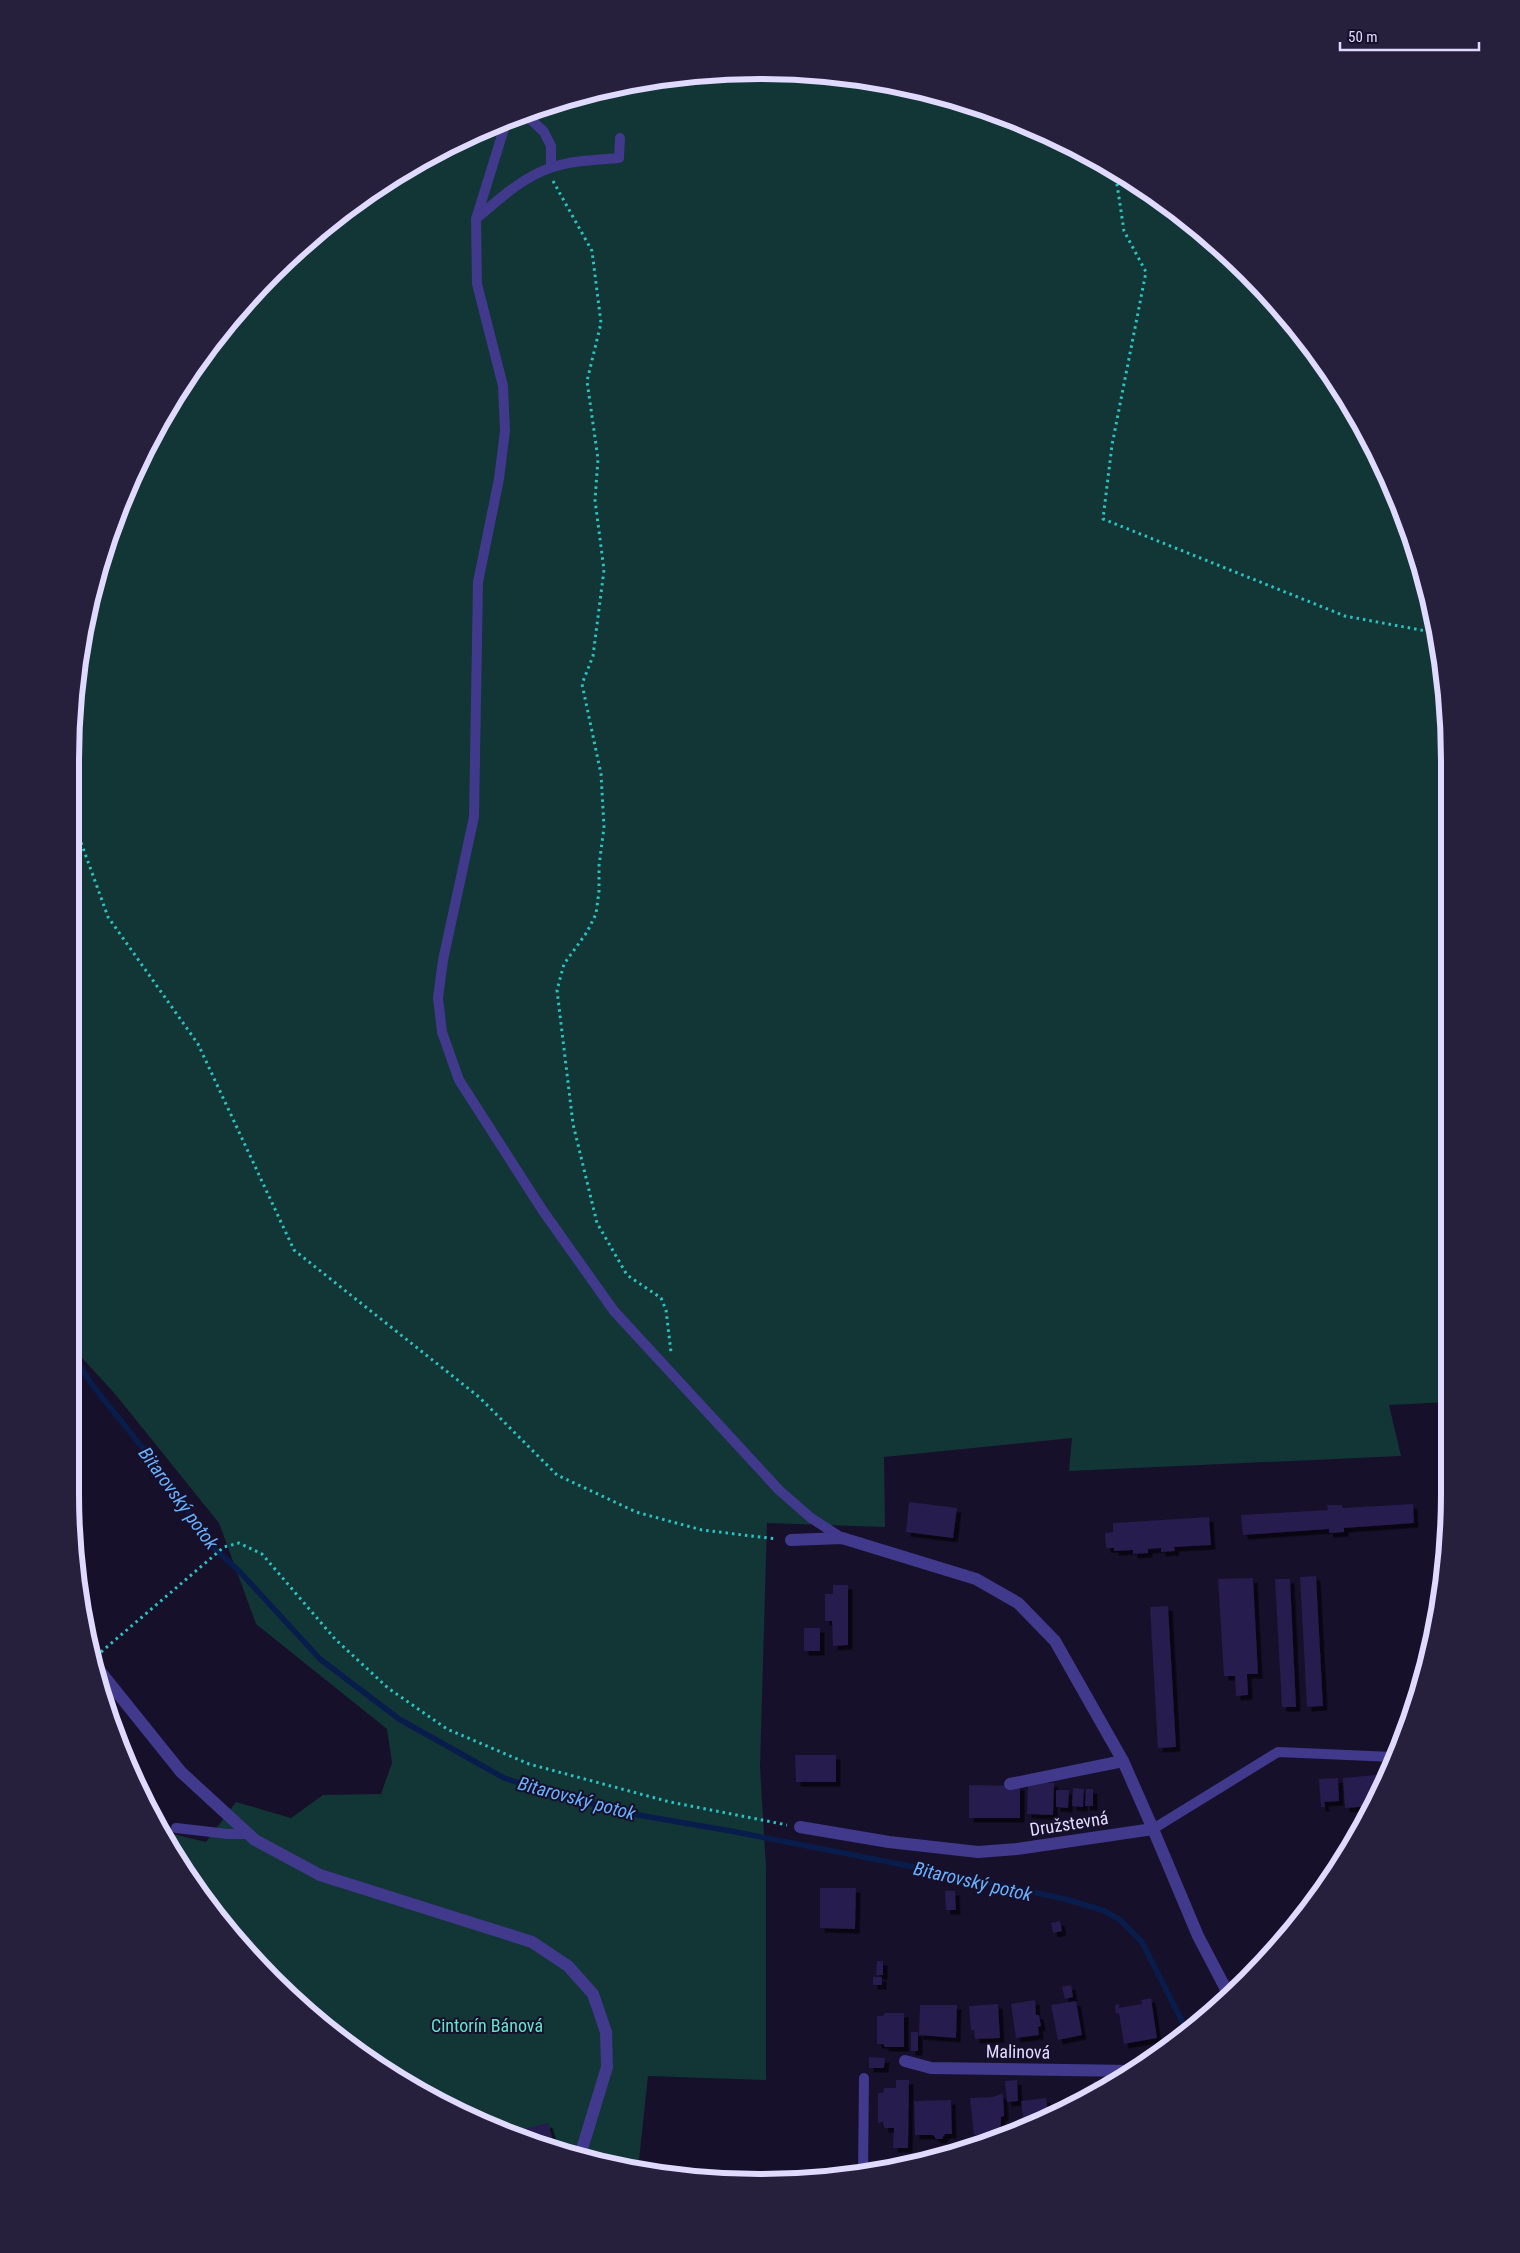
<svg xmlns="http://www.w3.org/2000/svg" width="1520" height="2253" viewBox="0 0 1520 2253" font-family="'Roboto Condensed',sans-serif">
  <defs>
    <filter id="shadow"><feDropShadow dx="4.5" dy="4.5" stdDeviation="0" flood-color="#0009"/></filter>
  </defs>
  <rect width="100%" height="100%" fill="#16102b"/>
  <polygon fill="#123536" points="760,70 894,83 1024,122 1143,186 1248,272 1334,376 1397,496 1437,625 1450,760 1450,1402 1389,1405 1401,1456 1069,1471 1072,1438 884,1457 885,1527 767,1523 760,1767 766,1867 766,2080 648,2076 638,2169 582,2160 496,2131 340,2040 272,1981 186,1877 165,1832 206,1842 236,1802 291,1818 323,1795 381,1794 392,1763 387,1729 256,1624 219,1523 115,1394 74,1349 70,760 83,626 141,455 212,340 272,272 376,186 496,123 625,83"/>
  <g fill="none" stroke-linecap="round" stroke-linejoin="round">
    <polyline stroke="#081d4b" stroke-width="5.5" points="74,1357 93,1386 174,1487 206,1541 240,1572 320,1659 399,1719 504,1778 547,1792 632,1814 731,1831 945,1873 1065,1899 1102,1910 1119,1919 1142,1942 1186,2029"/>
  </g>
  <g fill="#281b4d" filter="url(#shadow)">
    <polygon points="909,1502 957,1508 953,1538 906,1532"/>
    <polygon points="1413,1504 1414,1523 1344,1528 1344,1532 1329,1533 1329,1529 1243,1535 1241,1515 1328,1510 1327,1505 1342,1505 1343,1508"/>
    <polygon points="1209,1517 1211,1545 1174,1547 1175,1551 1161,1552 1161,1548 1148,1549 1148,1553 1133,1554 1133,1550 1114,1551 1114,1548 1106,1548 1105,1533 1113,1532 1113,1523"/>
    <polygon points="1316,1576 1323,1706 1307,1707 1300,1577"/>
    <polygon points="1253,1578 1258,1674 1247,1674 1248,1695 1236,1696 1235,1676 1224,1676 1218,1579"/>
    <polygon points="1275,1579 1290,1579 1296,1707 1282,1707"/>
    <polygon points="833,1585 848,1585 848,1645 833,1646 832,1621 825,1621 825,1594 833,1594"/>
    <polygon points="1168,1606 1176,1747 1158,1748 1150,1607"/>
    <rect x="804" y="1628" width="16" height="23"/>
    <polygon points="795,1755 836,1755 836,1782 796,1782"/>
    <polygon points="1387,1774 1374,1806 1345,1808 1343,1778"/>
    <polygon points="1338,1778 1339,1801 1324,1802 1325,1807 1321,1807 1319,1779"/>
    <polygon points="1028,1782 1054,1783 1053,1815 1027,1814"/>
    <polygon points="969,1785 1020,1786 1020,1818 969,1818"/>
    <polygon points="1073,1788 1084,1789 1083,1807 1072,1806"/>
    <polygon points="1086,1789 1093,1789 1093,1806 1085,1806"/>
    <polygon points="1056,1790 1069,1790 1068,1808 1056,1807"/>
    <polygon points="820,1888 856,1888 855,1929 820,1928"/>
    <polygon points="945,1891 955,1891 956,1910 946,1910"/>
    <polygon points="1060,1921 1062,1931 1053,1933 1051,1923"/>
    <polygon points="877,1961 883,1961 883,1975 876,1975"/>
    <rect x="873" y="1977" width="9" height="8"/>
    <polygon points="1071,1985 1073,1997 1065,1999 1062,1987"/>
    <polygon points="1151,1998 1157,2038 1124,2044 1119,2013 1116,2014 1115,2005 1119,2004 1119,2008 1142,2004 1141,2000"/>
    <polygon points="1035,2000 1036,2015 1039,2015 1041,2026 1038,2027 1039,2035 1016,2038 1011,2004"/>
    <polygon points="1076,2001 1082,2035 1058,2040 1051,2005"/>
    <polygon points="998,2004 1000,2038 975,2039 974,2030 971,2030 969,2006"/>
    <polygon points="920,2005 957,2005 956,2038 919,2035"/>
    <polygon points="885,2013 904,2013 904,2047 885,2047 883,2044 877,2044 877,2016 883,2016"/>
    <rect x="911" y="2032" width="7" height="19"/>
    <polygon points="869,2057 885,2058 884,2068 869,2068"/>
    <polygon points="896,2080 909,2080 908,2148 893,2148 894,2128 884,2128 883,2122 878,2123 878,2093 883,2093 884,2088 896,2088"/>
    <polygon points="1017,2080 1018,2101 1007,2102 1005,2081"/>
    <polygon points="1109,2080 1110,2086 1096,2095 1093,2081"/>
    <polygon points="1001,2094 1003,2094 1004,2116 1001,2117 1000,2135 974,2135 970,2098 992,2097"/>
    <polygon points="1092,2095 1092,2097 1069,2108 1067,2100"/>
    <polygon points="1046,2098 1049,2118 1025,2130 1021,2101"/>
    <polygon points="951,2100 952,2134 945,2134 942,2139 936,2139 933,2135 915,2135 914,2101"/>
    <polygon points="548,2123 554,2144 547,2145 549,2149 523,2140 526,2137 524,2129"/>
  </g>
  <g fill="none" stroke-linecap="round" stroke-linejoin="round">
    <g stroke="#2bc2c1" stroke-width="3" stroke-dasharray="2.5 4" stroke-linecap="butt">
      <polyline points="1115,171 1124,231 1146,272 1112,445 1103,519 1345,616 1437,633"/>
      <polyline points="553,181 592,251 601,323 587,381 598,459 595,500 604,570 593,656 582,684 601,774 604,827 599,866 599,891 596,914 587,932 564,964 557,990 573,1124 597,1223 627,1275 661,1298 666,1310 671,1352"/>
      <polyline points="70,812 108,917 198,1044 294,1250 479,1397 557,1475 636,1512 702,1530 777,1539"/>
      <polyline points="101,1652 224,1547 239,1543 262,1554 335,1639 388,1688 447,1729 529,1764 670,1802 787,1825"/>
      <polyline points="110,1710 114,1729"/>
    </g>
    <g stroke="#40398c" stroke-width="10">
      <polyline points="525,114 544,132 551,146 551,167"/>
      <polyline points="507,119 476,219 477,284 503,386 505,431 499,479 478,582 474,817 443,960 438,998 442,1032 459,1080 543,1211 614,1311 779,1490 811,1518 842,1538"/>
      <path d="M 476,219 C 499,199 524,176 553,167 C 574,160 597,160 619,158 L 620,138"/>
      <polyline points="176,1828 228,1834 249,1834"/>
      <polyline points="1153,1829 1278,1752 1393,1757"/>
      <polyline points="863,2172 864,2078"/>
    </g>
    <g stroke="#40398c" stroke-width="12">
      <polyline points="791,1540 842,1538 976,1579 1018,1603 1055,1641 1123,1761 1153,1829"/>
      <polyline points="95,1665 181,1772 255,1840 320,1875 532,1942 568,1966 593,1994 606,2032 607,2067 579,2159"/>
      <polyline points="1010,1784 1123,1761"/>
      <polyline points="800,1827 889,1842 978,1852 1017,1849 1153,1829 1198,1936 1229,1995"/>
      <polyline points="1225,1988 1242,1986"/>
      <polyline points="905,2061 931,2068 1131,2071"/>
    </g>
  </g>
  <g text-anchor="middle" stroke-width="4" stroke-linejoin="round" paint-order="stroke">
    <g font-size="18" fill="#e0daff" stroke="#16102b">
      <text transform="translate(1069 1824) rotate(-9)" y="6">Družstevná</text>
      <text transform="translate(1018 2052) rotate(1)" y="6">Malinová</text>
    </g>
    <g font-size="18" fill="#5fe6cb" stroke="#16102b">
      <text x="487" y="2032">Cintorín Bánová</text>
    </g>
    <g font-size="19" font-style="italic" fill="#68b1ff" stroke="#16102b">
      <text transform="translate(179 1498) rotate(54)" y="7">Bitarovský potok</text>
      <text transform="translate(577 1798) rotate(15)" y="7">Bitarovský potok</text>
      <text transform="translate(973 1881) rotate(13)" y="7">Bitarovský potok</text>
    </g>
  </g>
  <path d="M0 0H1520V2253H0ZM760 79H760A681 681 0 0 1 1441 760V1493A681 681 0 0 1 760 2174H760A681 681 0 0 1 79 1493V760A681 681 0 0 1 760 79Z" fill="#26203c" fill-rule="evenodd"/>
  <path fill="none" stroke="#e0daff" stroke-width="6" d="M760 79H760A681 681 0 0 1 1441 760V1493A681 681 0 0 1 760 2174H760A681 681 0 0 1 79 1493V760A681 681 0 0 1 760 79Z"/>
  <path d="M1340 42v8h139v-8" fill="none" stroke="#e0daff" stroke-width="2.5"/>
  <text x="1348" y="42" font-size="15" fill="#e0daff" stroke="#16102b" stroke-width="4" paint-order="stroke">50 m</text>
</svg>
